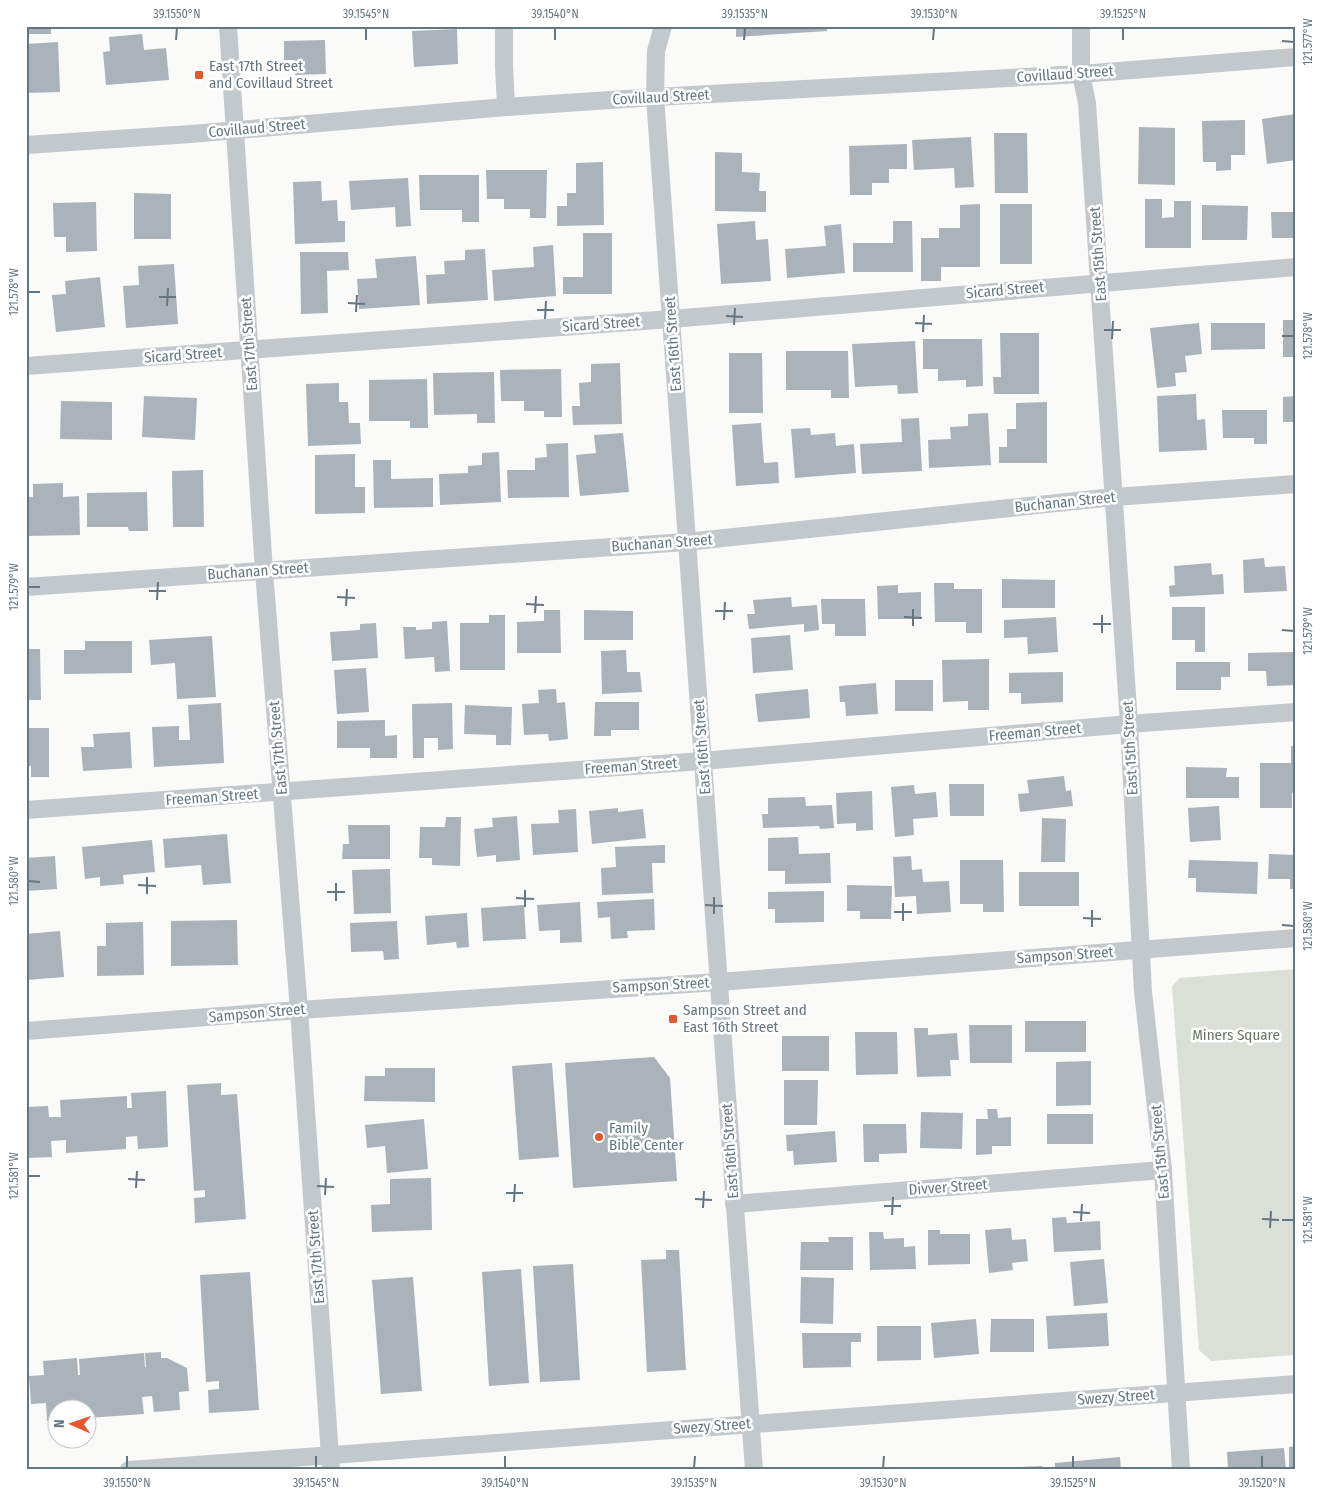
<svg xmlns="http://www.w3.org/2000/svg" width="1322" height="1496" viewBox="0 0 1322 1496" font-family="'Fira Sans Condensed',sans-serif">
  <rect width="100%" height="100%" fill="#fafaf8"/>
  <polygon fill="#dadfd7" points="1296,969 1296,1355 1211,1361 1199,1350 1172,986 1180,978"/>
  <g fill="#aab3b9">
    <rect x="26" y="26" width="25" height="8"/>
    <polygon points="736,26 827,26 827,31 736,37"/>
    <polygon points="457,29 458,64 414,67 412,31"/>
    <polygon points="142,34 144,50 166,48 169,80 106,85 103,52 110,51 109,37"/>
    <polygon points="325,40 326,74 295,75 294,60 284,60 284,41"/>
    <polygon points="58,42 60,92 26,93 26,44"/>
    <polygon points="1296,114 1296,148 1294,149 1296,160 1267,164 1262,119"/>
    <polygon points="1245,120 1245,155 1231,155 1231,170 1216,171 1216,162 1203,162 1202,121"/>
    <polygon points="1139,127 1175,128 1175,185 1138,184"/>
    <polygon points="994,133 1027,133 1028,193 995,193"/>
    <polygon points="971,137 974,187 955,188 954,168 914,170 912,140"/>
    <polygon points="907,144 907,169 889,169 889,183 872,183 872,195 850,195 849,146"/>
    <polygon points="715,152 742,153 742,172 760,173 759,191 766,191 766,212 715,211"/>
    <polygon points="603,162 604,225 557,226 557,206 567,206 567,193 576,193 576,163"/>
    <polygon points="486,170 547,170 546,218 530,218 530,209 504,209 504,199 487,199"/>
    <polygon points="419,175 479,175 479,222 462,222 462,210 420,210"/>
    <polygon points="408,178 411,226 396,227 395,207 351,210 349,181"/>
    <polygon points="321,181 322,201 337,200 338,221 345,221 345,242 295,244 293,182"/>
    <polygon points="134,193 171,194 171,239 134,239"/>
    <polygon points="1145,199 1162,199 1162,218 1174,217 1174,201 1191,201 1191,248 1145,248"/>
    <polygon points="96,202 97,251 66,252 66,237 54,237 53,203"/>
    <polygon points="980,204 980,267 941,267 941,281 921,281 921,238 939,238 939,228 960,228 960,205"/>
    <rect x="1000" y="204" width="32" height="60"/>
    <polygon points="1202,205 1248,206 1247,240 1202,240"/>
    <polygon points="1271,212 1296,212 1296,238 1272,238"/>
    <polygon points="755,221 756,240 768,239 771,281 721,284 717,224"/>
    <polygon points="893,221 912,221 913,272 853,272 853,243 893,243"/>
    <polygon points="841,224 845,273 787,278 785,249 826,246 824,226"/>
    <polygon points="583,233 612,233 612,294 563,294 563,277 583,277"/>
    <polygon points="553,245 556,296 494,301 492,270 534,267 533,247"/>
    <polygon points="485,249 488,300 427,304 426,275 445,274 444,261 465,260 465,250"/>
    <polygon points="300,252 348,252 349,270 327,271 328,313 301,314"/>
    <polygon points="416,256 420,305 359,309 357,279 377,278 375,259"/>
    <polygon points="174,264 178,324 126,328 123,286 139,285 138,266"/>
    <polygon points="100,277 105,327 56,332 52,295 66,294 65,281"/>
    <rect x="1283" y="320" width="13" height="37"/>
    <polygon points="1199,323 1202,354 1185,356 1187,372 1175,373 1176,386 1157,388 1150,328"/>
    <polygon points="1211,323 1265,323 1265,349 1211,350"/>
    <polygon points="1000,333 1039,333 1039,394 994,394 993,377 1001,377"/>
    <polygon points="923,339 982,339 983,386 966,387 966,380 938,381 938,369 923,369"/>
    <polygon points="915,341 918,393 898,394 897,385 855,387 852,344"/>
    <polygon points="786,351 848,351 849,398 831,398 831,390 786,390"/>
    <polygon points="729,353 762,353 763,413 729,413"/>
    <polygon points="620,363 622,424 573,425 572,406 580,406 579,383 591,382 591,364"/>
    <polygon points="561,369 562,417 544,417 544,411 524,411 524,401 501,401 500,370"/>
    <polygon points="494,372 495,423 477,423 477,414 434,415 433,373"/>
    <polygon points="427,379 428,428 410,428 410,421 369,421 369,380"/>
    <polygon points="339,383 339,402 348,402 349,423 360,423 361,444 308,446 306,384"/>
    <polygon points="1196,394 1197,420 1205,419 1207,450 1159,452 1157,396"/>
    <polygon points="144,396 197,398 195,440 142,437"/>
    <polygon points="1296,396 1296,442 1294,442 1294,422 1283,422 1283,397"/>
    <polygon points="61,401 112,402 112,440 60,439"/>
    <polygon points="1047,402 1047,463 999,463 999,447 1007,447 1007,429 1016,429 1016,403"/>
    <polygon points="1222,410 1267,410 1267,444 1254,444 1254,438 1223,438"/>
    <polygon points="988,413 991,465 929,468 928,440 951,439 950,427 968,426 968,414"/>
    <polygon points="919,418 922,471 862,474 860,444 902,442 901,419"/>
    <polygon points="761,423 764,463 778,462 779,483 736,486 732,425"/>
    <polygon points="810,428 811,435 835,433 836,446 854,444 856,473 795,478 791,429"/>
    <polygon points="623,433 629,492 580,496 576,455 596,453 594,435"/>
    <polygon points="568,443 569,497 508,498 507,470 535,470 535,458 547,457 546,444"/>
    <polygon points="499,452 501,502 440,505 439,474 468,473 468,466 482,465 482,453"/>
    <polygon points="355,454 355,487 365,487 365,513 315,514 315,455"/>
    <polygon points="373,460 391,460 391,479 433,478 433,507 374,508"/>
    <polygon points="203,470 204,527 173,527 172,471"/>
    <polygon points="63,483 63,497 79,496 80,535 26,536 26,497 33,497 33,484"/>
    <polygon points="147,492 148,531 129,531 128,527 87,527 87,493"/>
    <polygon points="1264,558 1265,567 1285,566 1287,591 1244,593 1243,560"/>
    <polygon points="1211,563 1212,575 1223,574 1224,594 1170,597 1169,586 1175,585 1174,566"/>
    <polygon points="1002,579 1055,580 1055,608 1002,608"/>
    <polygon points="934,583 954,583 954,589 982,589 982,633 966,633 966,622 935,622"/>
    <polygon points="898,585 898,593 921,592 921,619 878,619 877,586"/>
    <polygon points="791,597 792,607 817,605 819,630 804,632 804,624 749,629 747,614 755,614 753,600"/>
    <polygon points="821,599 865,599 866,636 835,636 835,624 822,624"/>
    <polygon points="1172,607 1205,607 1205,652 1195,652 1195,640 1172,640"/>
    <polygon points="544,610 560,610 561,653 517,653 517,622 544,621"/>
    <polygon points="584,610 633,611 633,640 584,640"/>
    <polygon points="489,615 505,615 505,670 460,670 460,623 489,623"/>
    <polygon points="1056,617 1058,652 1028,654 1027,637 1004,638 1004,620"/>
    <polygon points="447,621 450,671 435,672 434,657 405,659 403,627 416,627 416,630 432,629 432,622"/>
    <polygon points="376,623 378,658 332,661 330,632 360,630 360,624"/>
    <polygon points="790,635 793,670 753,673 751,638"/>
    <polygon points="212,636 216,697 177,699 175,663 151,665 149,640"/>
    <polygon points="85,641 132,641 132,673 64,674 64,650 85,650"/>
    <polygon points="26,649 40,649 41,700 26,700"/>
    <polygon points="626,650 627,672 640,672 642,692 602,694 601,651"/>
    <polygon points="1296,652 1296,685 1267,686 1266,671 1248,671 1248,653"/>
    <polygon points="989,659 989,710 968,710 968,701 943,702 942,660"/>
    <polygon points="1176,662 1230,662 1230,677 1221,677 1221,690 1176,690"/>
    <polygon points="366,668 369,712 337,714 334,670"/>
    <polygon points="1063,672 1063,702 1021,704 1021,693 1009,693 1009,673"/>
    <rect x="895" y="680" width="38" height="31"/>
    <polygon points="876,683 878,714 846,716 845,702 840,702 839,686"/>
    <polygon points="556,689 557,703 565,702 568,739 549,741 548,734 524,735 522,704 539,703 538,690"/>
    <polygon points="808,689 810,718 758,722 755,694"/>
    <polygon points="595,702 639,702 639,730 611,730 611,736 594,736"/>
    <polygon points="221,703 224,763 154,767 152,727 179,726 179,740 190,740 188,705"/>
    <polygon points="452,703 453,749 438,750 438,738 424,738 424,758 413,758 412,704"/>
    <polygon points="465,705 512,707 511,745 496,745 496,735 464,734"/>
    <polygon points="385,720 385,736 397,735 397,758 370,758 370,748 337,748 337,721"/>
    <polygon points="26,728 49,728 49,777 31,777 31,766 26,766"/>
    <polygon points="130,732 132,768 83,771 81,747 94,747 93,734"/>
    <polygon points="1291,746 1296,746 1296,792 1292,793 1292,808 1260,808 1260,763 1291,763"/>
    <polygon points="1186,767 1227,768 1226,777 1239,777 1239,798 1186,798"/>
    <polygon points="1064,776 1066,791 1071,790 1073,806 1020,812 1018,794 1029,793 1027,780"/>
    <polygon points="949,784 984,784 984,816 950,816"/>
    <polygon points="914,785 915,794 936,792 938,817 913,819 914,835 895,837 891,787"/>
    <polygon points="872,791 873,830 856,831 856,823 837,824 836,793"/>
    <polygon points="805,797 806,806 832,805 834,828 820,829 819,826 763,828 762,814 768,814 768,798"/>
    <polygon points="1219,806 1221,840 1190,842 1188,808"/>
    <polygon points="618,808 618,812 643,809 646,838 592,844 589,811"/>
    <polygon points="576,809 578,852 533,855 531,824 559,823 558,810"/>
    <polygon points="517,816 520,860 496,862 496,855 477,857 474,829 493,827 492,818"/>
    <polygon points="446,817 461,817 460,866 432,865 432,858 419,858 420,827 445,827"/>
    <polygon points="1042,818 1066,819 1065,862 1041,862"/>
    <polygon points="348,825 390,825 390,859 342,859 343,844 349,844"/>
    <polygon points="227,834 231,883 203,885 201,865 165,868 163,839"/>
    <polygon points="798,837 799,854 830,853 831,883 785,884 785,871 768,871 768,838"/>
    <polygon points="152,840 155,872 123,875 124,884 100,886 100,877 85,879 82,847"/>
    <polygon points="665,845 665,863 652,863 653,893 602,895 601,868 616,867 615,847"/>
    <polygon points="1269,854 1296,855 1296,889 1290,889 1290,879 1268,879"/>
    <polygon points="55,856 57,889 26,891 26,858"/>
    <polygon points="911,856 912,870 922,869 923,882 949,881 951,912 917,914 916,896 895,897 893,857"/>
    <polygon points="960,860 1003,860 1004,912 983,912 983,904 960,904"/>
    <polygon points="1189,860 1258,862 1257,894 1196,892 1196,878 1188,878"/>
    <polygon points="390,869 391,913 354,914 352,870"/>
    <rect x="1019" y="872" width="60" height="34"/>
    <polygon points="847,885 892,886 891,919 860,919 860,911 847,911"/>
    <polygon points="824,891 824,922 775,923 775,909 768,909 768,892"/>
    <polygon points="654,899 655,930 627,931 628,938 611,939 610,917 598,918 597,902"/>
    <polygon points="580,902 582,942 560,943 560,930 539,931 537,905"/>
    <polygon points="524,905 526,939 483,941 481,908"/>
    <polygon points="467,913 469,947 457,948 456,942 427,945 425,916"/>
    <polygon points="237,920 238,965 171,966 171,921"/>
    <polygon points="397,921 399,959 384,960 383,951 351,952 350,923"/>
    <polygon points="143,922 144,975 97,976 97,946 106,946 106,923"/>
    <polygon points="60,931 64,977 26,980 26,934"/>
    <rect x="1025" y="1021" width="61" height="31"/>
    <polygon points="969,1025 1012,1025 1012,1063 970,1063"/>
    <polygon points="914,1028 928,1028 928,1035 957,1033 959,1060 950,1060 951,1076 917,1077"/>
    <polygon points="855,1032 897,1032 898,1074 856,1075"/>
    <rect x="782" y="1036" width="47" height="35"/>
    <polygon points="654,1057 670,1078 677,1181 573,1188 565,1063"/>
    <polygon points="1091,1061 1091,1105 1056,1106 1056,1062"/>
    <polygon points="552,1063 559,1157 519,1160 512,1066"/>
    <polygon points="385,1068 435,1068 435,1102 364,1101 365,1076 385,1076"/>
    <polygon points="784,1080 818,1080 817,1125 784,1125"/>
    <polygon points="221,1083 221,1095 237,1094 246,1219 195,1223 194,1198 205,1197 205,1190 194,1191 187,1085"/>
    <polygon points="166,1091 168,1147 138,1149 137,1136 126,1137 126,1149 66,1153 66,1140 51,1141 52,1157 26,1158 26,1107 48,1106 49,1117 61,1117 60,1100 127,1096 127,1108 132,1108 131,1093"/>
    <polygon points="987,1109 997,1109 998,1118 1011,1117 1011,1146 992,1146 992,1154 976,1155 976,1119 988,1119"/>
    <polygon points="921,1112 963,1113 962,1149 920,1148"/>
    <rect x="1047" y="1114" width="46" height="30"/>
    <polygon points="424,1119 428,1169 387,1173 385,1146 367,1148 365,1125"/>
    <polygon points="863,1124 906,1124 907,1153 879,1154 879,1162 864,1162"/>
    <polygon points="835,1131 837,1162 794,1165 793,1151 787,1151 786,1135"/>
    <polygon points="431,1178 432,1230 372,1232 371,1205 390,1204 390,1179"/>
    <polygon points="1066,1217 1067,1223 1100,1221 1101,1250 1054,1252 1052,1218"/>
    <polygon points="1011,1228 1012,1240 1026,1239 1028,1261 1012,1263 1013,1270 989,1273 985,1230"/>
    <polygon points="928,1230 940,1230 940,1234 970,1234 970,1264 928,1265"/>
    <polygon points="869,1232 883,1232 884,1239 904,1238 904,1247 915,1246 916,1269 870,1270"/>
    <polygon points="828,1237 853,1237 853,1270 800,1270 801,1242 829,1242"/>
    <polygon points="666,1250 679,1250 686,1370 647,1372 641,1260 666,1259"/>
    <polygon points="1104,1259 1108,1303 1074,1306 1070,1262"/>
    <polygon points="573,1264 580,1380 540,1382 533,1266"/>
    <polygon points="521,1269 529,1383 489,1386 482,1272"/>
    <polygon points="250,1272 259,1410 209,1413 208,1390 219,1389 219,1381 206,1382 200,1275"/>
    <polygon points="413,1277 422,1391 381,1394 372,1280"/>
    <polygon points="801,1277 834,1278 833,1324 800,1323"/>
    <polygon points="1107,1313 1109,1346 1048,1349 1046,1316"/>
    <polygon points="976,1319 979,1354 934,1358 931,1323"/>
    <polygon points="991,1319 1034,1319 1034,1352 990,1352"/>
    <polygon points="877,1326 921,1326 921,1360 877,1361"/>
    <polygon points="802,1333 861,1333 861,1342 851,1342 851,1367 803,1368"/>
    <polygon points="161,1352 161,1358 167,1358 187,1368 189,1391 179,1392 180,1410 154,1412 152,1396 142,1397 144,1414 88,1418 86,1404 80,1404 80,1408 58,1408 58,1420 47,1421 46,1403 31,1404 29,1376 44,1375 43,1361 77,1358 78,1375 80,1375 79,1359 144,1353 145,1367 146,1367 145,1353"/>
    <polygon points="1296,1446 1296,1470 1289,1470 1289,1447"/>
    <polygon points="1284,1448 1286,1470 1228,1470 1227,1452"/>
    <polygon points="1120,1457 1121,1470 1055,1470 1055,1463"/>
    <polygon points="1042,1466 1043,1470 1001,1470 1001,1468"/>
  </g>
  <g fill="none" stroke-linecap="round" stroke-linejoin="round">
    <g stroke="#c3c8cc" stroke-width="18">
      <polyline points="228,26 264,571 299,1010 331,1470"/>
      <polyline points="504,26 504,66 506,107"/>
      <polyline points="663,26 656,51 655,97 754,1470"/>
      <polyline points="1081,26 1081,74 1087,103 1129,724 1143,992 1163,1170 1181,1470"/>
      <polyline points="26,145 191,134 506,107 655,97 1081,74 1296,57"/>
      <polyline points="26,366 671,319 1296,267"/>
      <polyline points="26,587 686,542 1114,497 1296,484"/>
      <polyline points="26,810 702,761 1129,724 1296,712"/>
      <polyline points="26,1031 299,1010 718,982 1296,938"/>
      <polyline points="734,1204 1163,1170"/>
      <polyline points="129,1470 1296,1384"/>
    </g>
  </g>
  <path fill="none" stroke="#657683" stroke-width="2" d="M 176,40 L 177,28M 366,40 L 366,28M 555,40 L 555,28M 744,40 L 745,28M 933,40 L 934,28M 1123,40 L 1123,28M 1282,41 L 1294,42M 28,292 L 40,292M 159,297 L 176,297M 348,303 L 365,304M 167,306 L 168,288M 537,310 L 554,310M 356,312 L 357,295M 726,316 L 743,317M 545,319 L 546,301M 915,323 L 932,324M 734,325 L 735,308M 1104,330 L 1121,330M 923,332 L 924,315M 1282,336 L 1294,336M 1112,339 L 1113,321M 28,587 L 40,587M 149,591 L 166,591M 337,597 L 355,598M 157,600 L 158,582M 526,604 L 544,605M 346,606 L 347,589M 715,611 L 733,611M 535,613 L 536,596M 904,617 L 922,618M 724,620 L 725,602M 1093,624 L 1111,624M 913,626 L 913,609M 1282,630 L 1294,631M 1102,633 L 1102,615M 28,881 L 40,882M 138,885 L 156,886M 327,892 L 345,892M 147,894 L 147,877M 516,898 L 534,899M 336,901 L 336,883M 705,905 L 723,906M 525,907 L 525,890M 894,912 L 912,912M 714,914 L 714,897M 1083,918 L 1101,919M 903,921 L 903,903M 1282,925 L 1294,926M 1092,927 L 1092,910M 28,1176 L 40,1176M 128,1179 L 145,1180M 317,1186 L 334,1187M 136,1188 L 137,1171M 506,1193 L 523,1193M 325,1195 L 326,1178M 695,1199 L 712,1200M 514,1202 L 515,1184M 884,1206 L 901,1206M 703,1208 L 704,1191M 1073,1212 L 1090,1213M 892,1215 L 893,1197M 1262,1219 L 1279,1220M 1282,1220 L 1294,1220M 1081,1221 L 1082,1204M 1270,1228 L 1271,1211M 127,1468 L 127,1456M 316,1468 L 316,1456M 505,1468 L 505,1456M 694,1468 L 695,1456M 883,1468 L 884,1456M 1073,1468 L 1073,1456M 1262,1468 L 1262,1456"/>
  <g fill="#e4572e" stroke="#fff" stroke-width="2">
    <rect x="194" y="70" width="10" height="10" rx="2.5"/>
    <rect x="668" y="1014" width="10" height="10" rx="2.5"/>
    <circle cx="599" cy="1137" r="5"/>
  </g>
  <g text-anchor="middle" stroke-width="5" stroke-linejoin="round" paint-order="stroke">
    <g font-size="15" fill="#657683" stroke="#fff" text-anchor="start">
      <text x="209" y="71">East 17th Street<tspan x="209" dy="17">and Covillaud Street</tspan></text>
      <text x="683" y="1015">Sampson Street and<tspan x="683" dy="17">East 16th Street</tspan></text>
      <text x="609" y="1133">Family<tspan x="609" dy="17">Bible Center</tspan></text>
    </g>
    <g font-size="15" fill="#657683" stroke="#fff">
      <text transform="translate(1065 74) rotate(-4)" y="5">Covillaud Street</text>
      <text transform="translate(661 97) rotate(-3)" y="5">Covillaud Street</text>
      <text transform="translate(257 128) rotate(-5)" y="5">Covillaud Street</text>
      <text transform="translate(1098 254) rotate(-94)" y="5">East 15th Street</text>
      <text transform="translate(1005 290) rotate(-5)" y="5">Sicard Street</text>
      <text transform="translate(601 324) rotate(-4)" y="5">Sicard Street</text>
      <text transform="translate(249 344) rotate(-94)" y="5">East 17th Street</text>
      <text transform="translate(673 344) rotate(-94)" y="5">East 16th Street</text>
      <text transform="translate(183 355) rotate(-4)" y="5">Sicard Street</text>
      <text transform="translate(1065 502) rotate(-6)" y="5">Buchanan Street</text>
      <text transform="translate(662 543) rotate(-4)" y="5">Buchanan Street</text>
      <text transform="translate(258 571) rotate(-4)" y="5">Buchanan Street</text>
      <text transform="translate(1035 732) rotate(-5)" y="5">Freeman Street</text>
      <text transform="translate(702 747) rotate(-94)" y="5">East 16th Street</text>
      <text transform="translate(278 748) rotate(-95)" y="5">East 17th Street</text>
      <text transform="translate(1130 748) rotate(-93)" y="5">East 15th Street</text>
      <text transform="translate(631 766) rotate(-4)" y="5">Freeman Street</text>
      <text transform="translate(212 797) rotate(-4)" y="5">Freeman Street</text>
      <text transform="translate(1065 955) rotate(-4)" y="5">Sampson Street</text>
      <text transform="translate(661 985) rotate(-3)" y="5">Sampson Street</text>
      <text transform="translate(257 1013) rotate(-5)" y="5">Sampson Street</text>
      <text transform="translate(730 1151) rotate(-94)" y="5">East 16th Street</text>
      <text transform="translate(1160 1152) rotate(-95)" y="5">East 15th Street</text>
      <text transform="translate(948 1187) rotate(-4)" y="5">Divver Street</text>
      <text transform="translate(316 1257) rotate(-94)" y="5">East 17th Street</text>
      <text transform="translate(1116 1397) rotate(-4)" y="5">Swezy Street</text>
      <text transform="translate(712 1426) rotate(-4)" y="5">Swezy Street</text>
    </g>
    <g font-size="15" fill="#687a64" stroke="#fff">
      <text x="1236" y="1040">Miners Square</text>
    </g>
  </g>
  <rect width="1322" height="1496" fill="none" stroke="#ffffff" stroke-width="55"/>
  <g transform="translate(72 1424) rotate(272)"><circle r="24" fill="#ffffff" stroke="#c1c8cd"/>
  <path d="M0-4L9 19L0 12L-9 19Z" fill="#e4572e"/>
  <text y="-8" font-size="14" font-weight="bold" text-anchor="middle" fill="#657683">N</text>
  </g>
  <rect x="28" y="28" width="1266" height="1440" fill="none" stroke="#657683" stroke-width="2"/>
  <g font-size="12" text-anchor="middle" fill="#657683">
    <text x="177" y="18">39.1550°N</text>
    <text x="366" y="18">39.1545°N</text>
    <text x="555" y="18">39.1540°N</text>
    <text x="745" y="18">39.1535°N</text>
    <text x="934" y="18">39.1530°N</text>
    <text x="1123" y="18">39.1525°N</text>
    <text transform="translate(1308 42) rotate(-90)" y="4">121.577°W</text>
    <text transform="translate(14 292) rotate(-90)" y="4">121.578°W</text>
    <text transform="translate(1308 336) rotate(-90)" y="4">121.578°W</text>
    <text transform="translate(14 587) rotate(-90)" y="4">121.579°W</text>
    <text transform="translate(1308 631) rotate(-90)" y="4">121.579°W</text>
    <text transform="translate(14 881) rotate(-90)" y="4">121.580°W</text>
    <text transform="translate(1308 926) rotate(-90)" y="4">121.580°W</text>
    <text transform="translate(14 1176) rotate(-90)" y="4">121.581°W</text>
    <text transform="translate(1308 1220) rotate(-90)" y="4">121.581°W</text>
    <text x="127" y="1487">39.1550°N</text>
    <text x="316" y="1487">39.1545°N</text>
    <text x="505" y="1487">39.1540°N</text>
    <text x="694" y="1487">39.1535°N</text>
    <text x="883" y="1487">39.1530°N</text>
    <text x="1073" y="1487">39.1525°N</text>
    <text x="1262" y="1487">39.1520°N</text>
  </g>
</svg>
